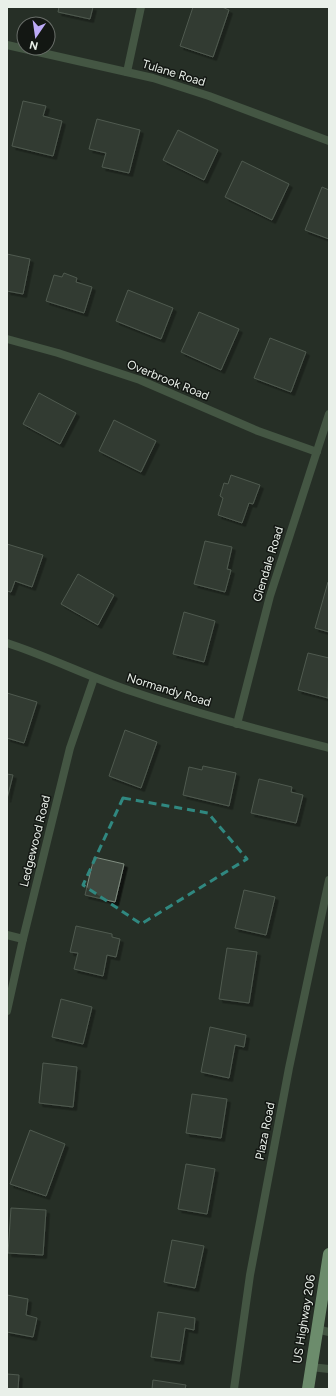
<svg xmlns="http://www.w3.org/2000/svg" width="336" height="1396" viewBox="0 0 336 1396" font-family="Figtree,sans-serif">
  <defs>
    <filter id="shadow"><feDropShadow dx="3.5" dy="3.5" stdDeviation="0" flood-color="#0009"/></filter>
  </defs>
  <rect width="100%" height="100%" fill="#273027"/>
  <g fill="#3f4a3f" stroke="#818d81" filter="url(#shadow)">
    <polygon points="59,7 93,7 90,19 58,12"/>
    <polygon points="193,7 222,7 229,10 213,57 180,46"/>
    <polygon points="23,101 46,106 43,116 62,121 53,156 12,146"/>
    <polygon points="97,119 140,130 129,173 102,167 106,153 89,149"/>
    <polygon points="178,130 218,150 204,180 163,160"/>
    <polygon points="242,161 289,184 272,220 225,197"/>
    <polygon points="322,187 329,190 329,239 305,230"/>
    <polygon points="7,254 30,259 23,294 7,291"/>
    <polygon points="64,273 77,278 76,282 92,287 84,313 46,301 54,275 62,277"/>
    <polygon points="128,290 173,308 161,339 116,321"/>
    <polygon points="199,312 239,329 221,370 181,352"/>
    <polygon points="270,338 306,352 291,392 254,378"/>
    <polygon points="39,393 76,413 60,444 23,424"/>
    <polygon points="114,420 156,441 141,472 99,451"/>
    <polygon points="231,475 260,485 253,504 249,503 242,523 218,515 223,498 220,496 224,483 228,484"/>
    <polygon points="205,541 232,547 227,569 231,570 225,592 194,584"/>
    <polygon points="7,544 43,555 32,587 15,581 11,592 7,591"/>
    <polygon points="78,574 114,595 98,625 61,604"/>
    <polygon points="328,582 329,582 329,632 315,628"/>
    <polygon points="184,612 215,621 204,662 173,654"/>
    <polygon points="308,653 329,658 328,698 298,690"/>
    <polygon points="7,693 37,702 24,743 7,738"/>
    <polygon points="125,730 157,742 141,788 109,776"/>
    <polygon points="203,766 236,773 229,806 183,795 189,767 202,770"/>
    <polygon points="7,774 13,775 7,799"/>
    <polygon points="259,779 292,787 291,792 303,795 296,823 251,813"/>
    <polygon points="94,857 124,864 115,902 85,895"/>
    <polygon points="244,890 275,897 266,935 235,928"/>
    <polygon points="76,926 112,934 112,937 120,939 116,957 107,955 103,976 74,969 78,953 70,952"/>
    <polygon points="227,948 257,952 249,1003 219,999"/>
    <polygon points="61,999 92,1007 83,1044 52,1037"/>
    <polygon points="210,1027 246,1035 244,1047 235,1045 229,1078 201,1072"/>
    <polygon points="43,1063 77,1067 73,1107 39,1103"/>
    <polygon points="192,1094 227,1099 221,1138 186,1133"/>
    <polygon points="30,1130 65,1144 46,1196 10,1184"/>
    <polygon points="186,1164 215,1169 207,1214 178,1209"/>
    <polygon points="11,1208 46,1210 43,1255 8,1253"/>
    <polygon points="172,1240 204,1246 195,1288 164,1282"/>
    <polygon points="7,1295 28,1299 26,1315 37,1318 33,1337 7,1332"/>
    <polygon points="158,1312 195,1318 194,1330 185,1328 180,1361 151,1357"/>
    <polygon points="7,1374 19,1375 18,1389 7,1389"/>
    <polygon points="153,1380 186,1385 185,1389 152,1389"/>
  </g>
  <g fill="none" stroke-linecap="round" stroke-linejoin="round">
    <g stroke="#688567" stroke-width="8">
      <polyline points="316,1329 329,1332"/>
      <polyline points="311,1367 329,1369"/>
    </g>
    <g stroke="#688567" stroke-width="8">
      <polyline points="7,45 153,78 209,96 329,141"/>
      <polyline points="127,72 141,7"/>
      <polyline points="7,339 58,353 140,380 258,431 317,452"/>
      <path d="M 7,643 C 50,657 91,678 134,692 C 198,714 264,731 329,748"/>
      <polyline points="237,724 270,596 329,414"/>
      <polyline points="7,935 23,939"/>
      <polyline points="7,1011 23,939 70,748 94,678"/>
      <polyline points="234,1389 250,1275 289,1068 329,880"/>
    </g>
    <polyline stroke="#c1fdc1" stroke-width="12" points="308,1389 329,1254"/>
  </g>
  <path d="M0 0H336V1396H0ZM 123,798 L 208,813 L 247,859 L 141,924 L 83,885 Z" fill="#273027" fill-opacity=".55" fill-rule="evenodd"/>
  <path fill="none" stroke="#308880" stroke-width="3" stroke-dasharray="8 5" stroke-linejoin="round" d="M 123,798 L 208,813 L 247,859 L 141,924 L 83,885 Z"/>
  <g text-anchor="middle" stroke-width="3" stroke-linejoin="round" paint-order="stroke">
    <g font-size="12" fill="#e9f0e9" stroke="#131713">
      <text transform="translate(174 73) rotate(17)" y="4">Tulane Road</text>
      <text transform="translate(168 380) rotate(22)" y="4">Overbrook Road</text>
      <text transform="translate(268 564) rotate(-73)" y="4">Glendale Road</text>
      <text transform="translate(169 690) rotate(17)" y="4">Normandy Road</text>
      <text transform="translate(35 841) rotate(-76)" y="4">Ledgewood Road</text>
      <text transform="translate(265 1131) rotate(-79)" y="4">Plaza Road</text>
      <text transform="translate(304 1319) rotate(-81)" y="4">US Highway 206</text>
    </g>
  </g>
  <rect width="336" height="1396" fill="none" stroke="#e9f0e9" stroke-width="16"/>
  <g transform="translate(36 36) rotate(193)"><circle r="19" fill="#131713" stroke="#696e69"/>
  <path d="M0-3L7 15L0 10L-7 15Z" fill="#bcaaf6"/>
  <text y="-6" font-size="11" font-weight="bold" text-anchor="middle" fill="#e9f0e9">N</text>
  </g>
</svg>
